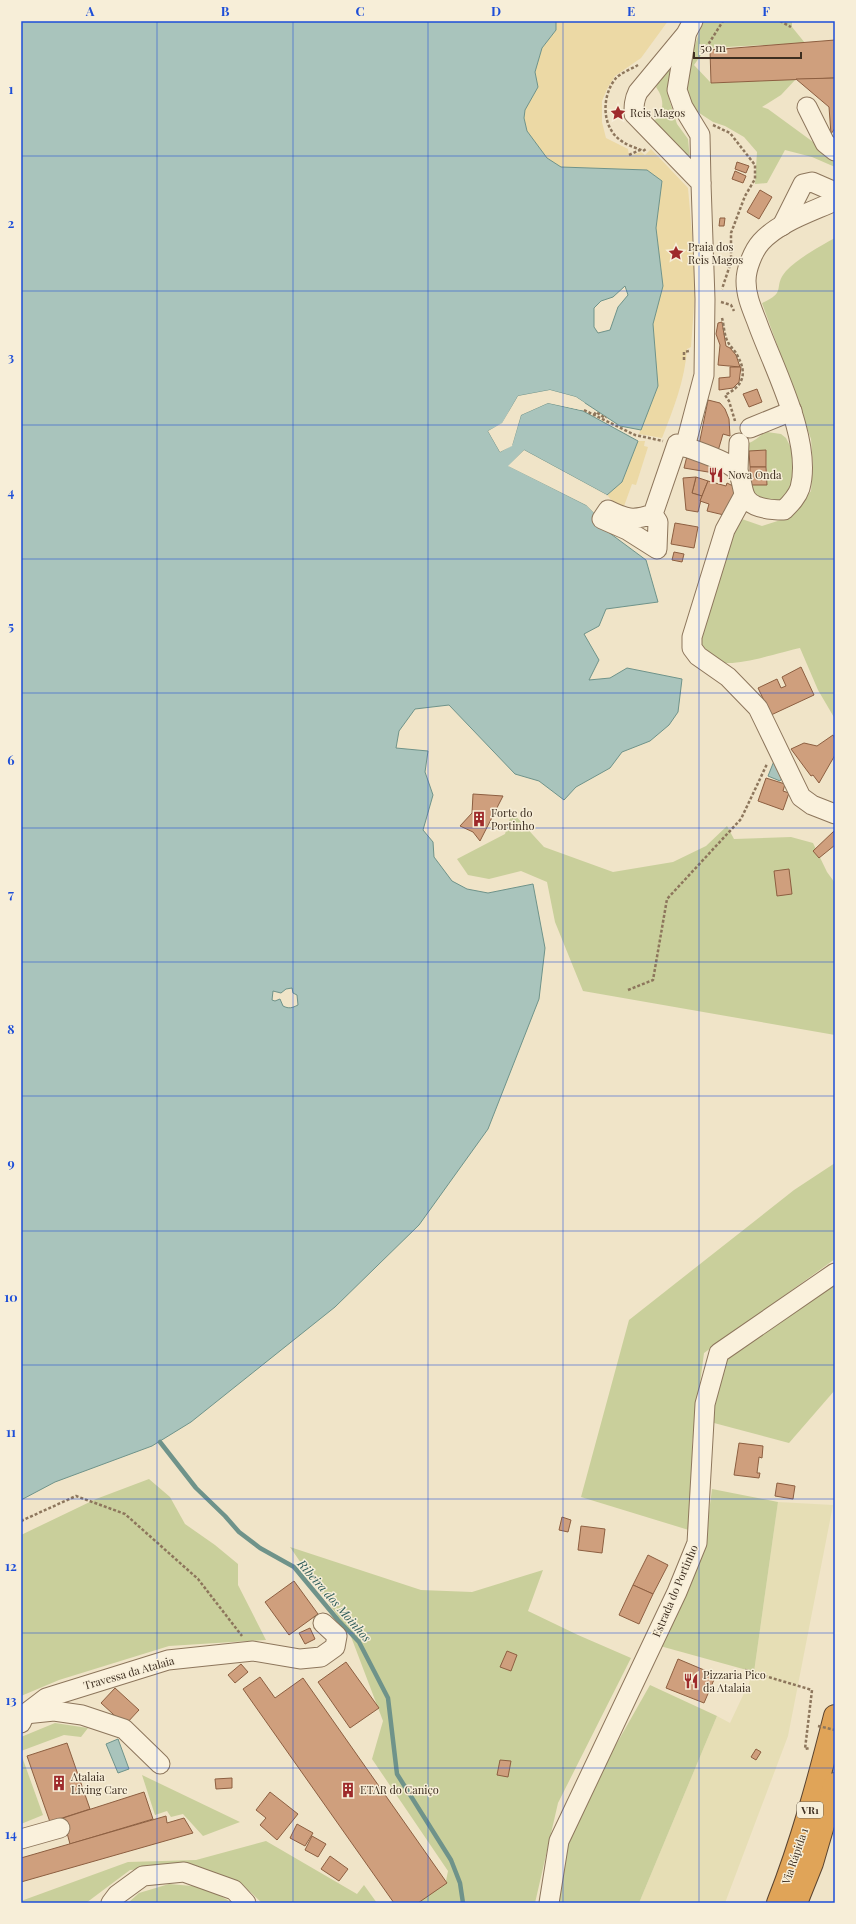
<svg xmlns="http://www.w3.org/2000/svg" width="856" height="1924" viewBox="0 0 856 1924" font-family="'Playfair Display',serif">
  <rect width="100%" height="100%" fill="#f0e4c8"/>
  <polygon fill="#e6deb5" points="778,1502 833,1505 788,1736 725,1903 639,1903 717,1716 730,1723 754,1672"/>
  <g fill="#c9cf9b">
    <polygon points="703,21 792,21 792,27 805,43 706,48 694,65 711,83 796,79 781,95 762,107 768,109 835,158 835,167 812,157 785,150 767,183 755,184 757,152 744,137 725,126 713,122 690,107 682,77 694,48"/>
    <path d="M 672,62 L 668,86 L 669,99 L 677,124 L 688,139 L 690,160 L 652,123 C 665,112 665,100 656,87 Z"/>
    <path d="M 835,238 L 835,719 L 818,690 L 800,648 C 781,652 737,667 720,662 C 712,659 705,650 700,643 L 736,517 L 762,526 L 790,517 L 811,491 L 813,465 L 811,439 L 762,303 C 788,292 772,287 786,271 C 797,259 820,246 835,238 Z"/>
    <path d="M 767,432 L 781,434 L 786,438 L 792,450 L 794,485 L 786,502 L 756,499 L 750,485 L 767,484 L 766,451 L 749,451 L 748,443 C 755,442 760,434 767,432 Z"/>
    <polygon points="512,812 544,847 613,872 673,862 706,846 727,826 734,839 791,837 813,843 827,872 835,883 835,1035 583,991 555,922 547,882 521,871 489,879 468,875 457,859 505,834"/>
    <polygon points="835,1163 835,1259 704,1353 692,1444 692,1531 581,1497 629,1320 794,1190"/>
    <polygon points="835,1283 835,1390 789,1443 714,1423 711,1406 719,1379 729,1355"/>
    <polygon points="149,1479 170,1497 185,1524 215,1545 238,1564 238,1585 266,1640 169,1646 59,1680 21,1696 21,1535 96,1499"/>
    <polygon points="712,1489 778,1502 754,1672 660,1646 704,1551"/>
    <polygon points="290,1547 421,1590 472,1592 543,1570 528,1611 578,1635 631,1658 558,1803 535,1903 413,1903 446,1881 448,1871 372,1759 383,1721 350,1634"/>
    <polygon points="650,1685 717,1716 639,1903 557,1903 567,1846 592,1787"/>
    <polygon points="55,1723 88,1728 81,1737 64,1735 21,1751 21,1737"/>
    <polygon points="21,1754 43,1815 21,1824"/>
    <polygon points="142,1775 240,1822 203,1836 183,1814 171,1817 167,1811 155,1815"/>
    <polygon points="266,1841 357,1894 364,1885 377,1903 262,1903 243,1885 192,1866 130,1870 86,1903 21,1903 21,1901 128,1862 196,1860"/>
    <polygon points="169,1884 204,1887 233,1903 128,1903 139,1893"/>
  </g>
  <g fill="#ecd9a5">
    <path d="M 556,21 L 668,21 L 641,58 L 615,76 L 608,87 L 602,101 L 602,122 L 606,138 L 628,149 L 629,156 L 641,152 L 645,155 L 651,149 L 688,188 L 696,279 L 691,347 L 687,349 C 685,380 673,410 662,438 L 639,434 L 658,386 L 653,324 L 663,286 L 656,228 L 662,181 L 647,170 L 561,167 L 547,158 L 527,131 L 524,118 L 525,110 L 538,87 L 535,72 L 542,48 L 556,30 Z"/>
    <polygon points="638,441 645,441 644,446 648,447 636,485 632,484 623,509 613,502 607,495 622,482"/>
  </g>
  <g fill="#a9c4bc" stroke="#6f938a" fill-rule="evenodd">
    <path d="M 21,21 L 556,21 L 556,30 L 542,48 L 535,72 L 538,87 L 525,110 L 524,118 L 527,131 L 547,158 L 561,167 L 647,170 L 662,181 L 656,228 L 663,286 L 653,324 L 658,386 L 641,430 L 620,426 L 576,397 L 550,390 L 518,396 L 502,424 L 488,431 L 500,452 L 512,445 L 521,415 L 548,403 L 583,411 L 638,441 L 622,482 L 607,495 L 524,450 L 509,466 L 586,505 L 599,518 L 596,523 L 646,560 L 658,602 L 606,609 L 599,626 L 584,634 L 599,660 L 589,680 L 610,678 L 627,668 L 682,679 L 678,712 L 669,725 L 650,741 L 622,752 L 610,768 L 576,787 L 564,800 L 539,781 L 515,774 L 449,705 L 415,709 L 399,731 L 396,748 L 428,751 L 425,772 L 433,795 L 423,830 L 433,842 L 434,857 L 452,881 L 467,889 L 488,893 L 533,884 L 545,948 L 539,999 L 488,1129 L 419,1225 L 335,1307 L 191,1422 L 152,1446 L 55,1482 L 21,1500 ZM 625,286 L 628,295 L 618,307 L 610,330 L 598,333 L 594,327 L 594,308 L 601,301 L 613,297 ZM 292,988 L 293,993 L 297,995 L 298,1005 C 292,1008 289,1009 283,1006 L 280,999 L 275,1001 L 272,1000 L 273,991 L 281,993 L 286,989 Z"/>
    <polygon points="774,761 782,778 780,781 768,776"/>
    <polygon points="118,1739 129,1769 118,1773 106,1744"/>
  </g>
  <g fill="#f0e4c8">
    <polygon points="550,390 576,397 585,403 584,405 575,399 550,392 519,398 503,425 491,432 501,449 510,444 520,413 548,401 582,409 581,410 548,403 521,415 512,446 500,452 488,431 502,423 518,396"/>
    <polygon points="524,450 607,495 609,497 524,452 512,465 587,504 600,516 599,518 586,505 508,466"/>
  </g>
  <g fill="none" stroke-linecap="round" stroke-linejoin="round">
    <polyline stroke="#6f938a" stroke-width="4.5" points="160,1442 196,1488 225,1516 239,1532 260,1548 294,1567 338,1620 359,1642 388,1698 397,1774 451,1860 460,1883 463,1903"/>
  </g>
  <g fill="#cf9f7d" stroke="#8d5f41">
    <polygon points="835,40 835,78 711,83 710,50"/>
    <polygon points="835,78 835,128 831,134 829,107 796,79"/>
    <polygon points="737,162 749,166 746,173 735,169"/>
    <polygon points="735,171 746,176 743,183 732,179"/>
    <polygon points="760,190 772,197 759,219 747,212"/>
    <polygon points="720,218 725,218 724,226 719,226"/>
    <polygon points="722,322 726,346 730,348 736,355 740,367 718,365 720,345 716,334 718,323"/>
    <polygon points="730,367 741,367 739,382 733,388 719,390 719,378 730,377"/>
    <polygon points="757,389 762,402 749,407 743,394"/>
    <polygon points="708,400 720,403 725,409 729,419 730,436 723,434 718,451 699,445"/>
    <polygon points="766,450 766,467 750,467 749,451"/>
    <polygon points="688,452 716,466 714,473 684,468"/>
    <polygon points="750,467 766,467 767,485 750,485"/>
    <polygon points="696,477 708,481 702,496 692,493"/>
    <polygon points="696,477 692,493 702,496 698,512 686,510 683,478"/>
    <polygon points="708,481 726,486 727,483 739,489 724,515 707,511 709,504 700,501"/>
    <polygon points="675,523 698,527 694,548 671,544"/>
    <polygon points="674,552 684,554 682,562 672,560"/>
    <polygon points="801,667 814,695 771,715 758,688 777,679 781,688 786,686 782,677"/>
    <polygon points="833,735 835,739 835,755 819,783 813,775 811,776 791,749 804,743 817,746"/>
    <polygon points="766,778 785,784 783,791 789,793 783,810 758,801"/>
    <polygon points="473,794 503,796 480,841 473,832 460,826 472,813"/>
    <polygon points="834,831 835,845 819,858 813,851"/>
    <polygon points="789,869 792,894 777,896 774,871"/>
    <polygon points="739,1443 763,1446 762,1458 759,1457 757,1473 760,1473 759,1478 734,1475"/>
    <polygon points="777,1483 795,1486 793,1499 775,1496"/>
    <polygon points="562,1517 571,1520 568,1532 559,1530"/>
    <polygon points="581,1526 605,1529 602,1553 578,1550"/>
    <polygon points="648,1555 668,1565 653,1594 633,1585"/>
    <polygon points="294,1581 318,1614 289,1635 265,1602"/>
    <polygon points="633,1585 653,1594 639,1624 619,1615"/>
    <polygon points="310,1628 315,1639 305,1644 299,1633"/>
    <polygon points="507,1651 517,1655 511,1671 500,1667"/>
    <polygon points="678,1659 716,1675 704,1703 666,1688"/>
    <polygon points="346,1662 379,1708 350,1728 318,1682"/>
    <polygon points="241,1664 248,1672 235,1683 228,1675"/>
    <polygon points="260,1677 275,1698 303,1678 447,1883 418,1903 394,1903 243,1689"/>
    <polygon points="115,1688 139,1710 125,1725 101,1703"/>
    <polygon points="67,1743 90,1809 50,1822 27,1756"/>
    <polygon points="756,1749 761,1752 756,1760 751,1757"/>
    <polygon points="500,1760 511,1761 508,1777 497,1775"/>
    <polygon points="232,1778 232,1788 216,1789 215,1779"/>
    <polygon points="144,1792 153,1819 70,1844 63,1818"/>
    <polygon points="270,1792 298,1814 277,1840 260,1825 266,1818 256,1810"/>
    <polygon points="166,1816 167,1823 184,1818 193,1833 21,1882 21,1858"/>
    <polygon points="297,1824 313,1833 305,1846 290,1838"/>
    <polygon points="312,1836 326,1844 318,1857 305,1850"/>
    <polygon points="330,1856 348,1869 339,1881 321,1869"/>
  </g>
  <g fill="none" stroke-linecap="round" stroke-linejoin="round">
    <defs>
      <g id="minor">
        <polyline points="686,36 677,90 683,107 700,135 701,183"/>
        <polyline points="807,107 825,143 835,151"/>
        <polyline points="782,226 803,184 812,182 835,192"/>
        <polyline points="750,428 792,411"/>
        <path d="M 685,447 L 704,375 L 705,299 L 701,183 L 634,114 C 634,106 634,100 638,92 L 686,34 L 693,21"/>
        <polyline points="738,471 739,443"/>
        <polyline points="744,495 725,530 692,637 692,648 698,656 728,677 758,708 801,797 812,805 835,814"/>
        <path d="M 653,514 L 658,522 L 657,549 L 627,530 L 602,519 L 608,510 C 626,519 633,521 653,514 L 677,444 C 691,449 723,459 734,468 C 742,474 741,485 744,493 C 748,509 772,510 784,510 C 791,503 797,497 800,488 C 813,441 773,367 757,322 C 752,309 746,296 746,281 C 746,269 753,251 761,242 C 779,222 811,212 835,201"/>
        <polyline points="25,1714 54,1711 82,1715 124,1729 160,1764"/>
        <polyline points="21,1723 25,1714 46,1698 168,1660 253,1651 300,1659 321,1657 335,1647 337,1636 323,1623"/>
        <polyline points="21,1839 60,1828"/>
        <polyline points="111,1903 117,1895 143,1876 184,1872 234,1890 246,1903"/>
        <polyline points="549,1903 559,1841 677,1592 697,1543 705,1404 719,1353 835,1273"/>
      </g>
      <g id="highway">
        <path d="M 778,1903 C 802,1842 819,1779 835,1716"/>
        <polyline points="796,1903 812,1863 835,1784"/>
      </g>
    </defs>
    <use href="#minor" stroke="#8d765c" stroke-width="21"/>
    <use href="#highway" stroke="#5b4430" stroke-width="24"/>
    <g stroke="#8d765c" stroke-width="2.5" stroke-dasharray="3 2" stroke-linecap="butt">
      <polyline points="780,21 791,27"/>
      <polyline points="706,48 723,21"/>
      <path d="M 638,65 C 631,69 621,73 616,78 C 601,96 601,129 623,142 C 629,146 637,148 643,151 L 646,149"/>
      <polyline points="713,125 730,133 755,165 755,179 745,196 731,233 731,262 722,289"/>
      <polyline points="629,155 640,150"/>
      <polyline points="721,302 731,305 734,311"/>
      <path d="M 722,318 C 724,325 724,336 728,342 C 730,347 735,350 737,355 C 748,374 743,386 725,395 L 729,401 L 735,421"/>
      <polyline points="684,360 684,352 689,351"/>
      <polyline points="584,410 635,435 663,441"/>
      <polyline points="594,415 596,412 605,418 606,417"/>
      <polyline points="628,990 653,980 667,899 741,819 767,764"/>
      <polyline points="21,1521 76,1496 125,1514 198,1579 242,1636"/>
      <polyline points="745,1670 812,1690 805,1749 810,1748"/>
    </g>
    <use href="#minor" stroke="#faf1dc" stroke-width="19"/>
    <use href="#highway" stroke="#e0a458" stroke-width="22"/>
    <polyline stroke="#8d765c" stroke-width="2.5" stroke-dasharray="3 2" stroke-linecap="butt" points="818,1726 835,1730"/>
  </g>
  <path fill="none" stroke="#1d4ed8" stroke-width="1" stroke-opacity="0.55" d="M 157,21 L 157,1903M 293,21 L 293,1903M 428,21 L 428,1903M 563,21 L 563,1903M 699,21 L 699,1903M 21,156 L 835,156M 21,291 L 835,291M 21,425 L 835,425M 21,559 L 835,559M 21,693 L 835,693M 21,828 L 835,828M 21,962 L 835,962M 21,1096 L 835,1096M 21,1231 L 835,1231M 21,1365 L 835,1365M 21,1499 L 835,1499M 21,1633 L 835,1633M 21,1768 L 835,1768"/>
  <defs>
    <symbol id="sight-bare" viewBox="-9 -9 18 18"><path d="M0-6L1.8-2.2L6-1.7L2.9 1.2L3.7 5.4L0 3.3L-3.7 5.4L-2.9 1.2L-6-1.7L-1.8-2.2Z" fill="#9e2a2b" stroke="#f7eed8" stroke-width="2.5" paint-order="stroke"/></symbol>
    <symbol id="restaurant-bare" viewBox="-9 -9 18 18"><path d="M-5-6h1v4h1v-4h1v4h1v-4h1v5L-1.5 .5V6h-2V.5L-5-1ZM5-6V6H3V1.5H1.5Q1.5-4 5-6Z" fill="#9e2a2b" stroke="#f7eed8" stroke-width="2.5" paint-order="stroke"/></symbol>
    <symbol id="building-bare" viewBox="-9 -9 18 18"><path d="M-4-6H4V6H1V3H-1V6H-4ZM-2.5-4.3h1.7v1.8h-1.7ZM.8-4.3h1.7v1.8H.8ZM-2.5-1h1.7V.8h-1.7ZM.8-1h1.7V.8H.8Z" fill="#9e2a2b" stroke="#f7eed8" stroke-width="2.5" paint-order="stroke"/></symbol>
  </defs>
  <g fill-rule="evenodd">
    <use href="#sight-bare" x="607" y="102" width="22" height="22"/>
    <use href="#sight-bare" x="665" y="242" width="22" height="22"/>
    <use href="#restaurant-bare" x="705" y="464" width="22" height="22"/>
    <use href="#building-bare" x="468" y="808" width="22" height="22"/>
    <use href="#restaurant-bare" x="680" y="1670" width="22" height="22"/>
    <use href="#building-bare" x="48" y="1772" width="22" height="22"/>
    <use href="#building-bare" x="337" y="1779" width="22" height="22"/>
  </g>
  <g text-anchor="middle" stroke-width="3" stroke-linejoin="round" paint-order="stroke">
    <rect fill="#f7eed8" stroke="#756857" stroke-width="1" x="797" y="1802" width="26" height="16" rx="3"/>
    <g font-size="10" font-weight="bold" fill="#3d2e20">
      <text x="810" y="1814">VR1</text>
    </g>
    <g font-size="11" fill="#3d2e20" stroke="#f7eed8" text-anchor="start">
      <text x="630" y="117">Reis Magos</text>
      <text x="688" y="251">Praia dos<tspan x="688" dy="13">Reis Magos</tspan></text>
      <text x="728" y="479">Nova Onda</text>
      <text x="491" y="817">Forte do<tspan x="491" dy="13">Portinho</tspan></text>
      <text x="703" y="1679">Pizzaria Pico<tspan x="703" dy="13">da Atalaia</tspan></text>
      <text x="71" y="1781">Atalaia<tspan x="71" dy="13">Living Care</tspan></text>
      <text x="360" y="1794">ETAR do Caniço</text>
    </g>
    <g font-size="11" fill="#3d2e20" stroke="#f7eed8">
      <text transform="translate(675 1591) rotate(-67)" y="4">Estrada do Portinho</text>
      <text transform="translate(129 1673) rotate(-16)" y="4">Travessa da Atalaia</text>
      <text transform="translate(795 1856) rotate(-71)" y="4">Via Rápida 1</text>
    </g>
    <g font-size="12" font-style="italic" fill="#2f5d5a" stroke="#f7eed8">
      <text transform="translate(334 1601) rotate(49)" y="4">Ribeira dos Moinhos</text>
    </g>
  </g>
  <rect width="856" height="1924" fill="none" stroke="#f7eed8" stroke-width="44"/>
  <path d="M694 52v6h107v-6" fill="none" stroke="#3d2e20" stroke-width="2"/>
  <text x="700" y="52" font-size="12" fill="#3d2e20" stroke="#f7eed8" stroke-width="3" paint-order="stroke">50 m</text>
  <rect x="22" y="22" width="812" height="1880" fill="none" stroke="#1d4ed8" stroke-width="1.5"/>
  <g font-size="13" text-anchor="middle" font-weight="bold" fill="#1d4ed8">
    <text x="90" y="16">A</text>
    <text x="225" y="16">B</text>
    <text x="360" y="16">C</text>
    <text x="496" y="16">D</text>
    <text x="631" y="16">E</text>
    <text x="766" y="16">F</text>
    <text x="11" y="94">1</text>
    <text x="11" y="228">2</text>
    <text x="11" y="362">3</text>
    <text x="11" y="497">4</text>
    <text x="11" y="631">5</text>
    <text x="11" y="765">6</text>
    <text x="11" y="899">7</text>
    <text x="11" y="1034">8</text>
    <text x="11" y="1168">9</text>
    <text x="11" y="1302">10</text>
    <text x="11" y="1437">11</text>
    <text x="11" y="1571">12</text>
    <text x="11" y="1705">13</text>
    <text x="11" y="1839">14</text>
  </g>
</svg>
